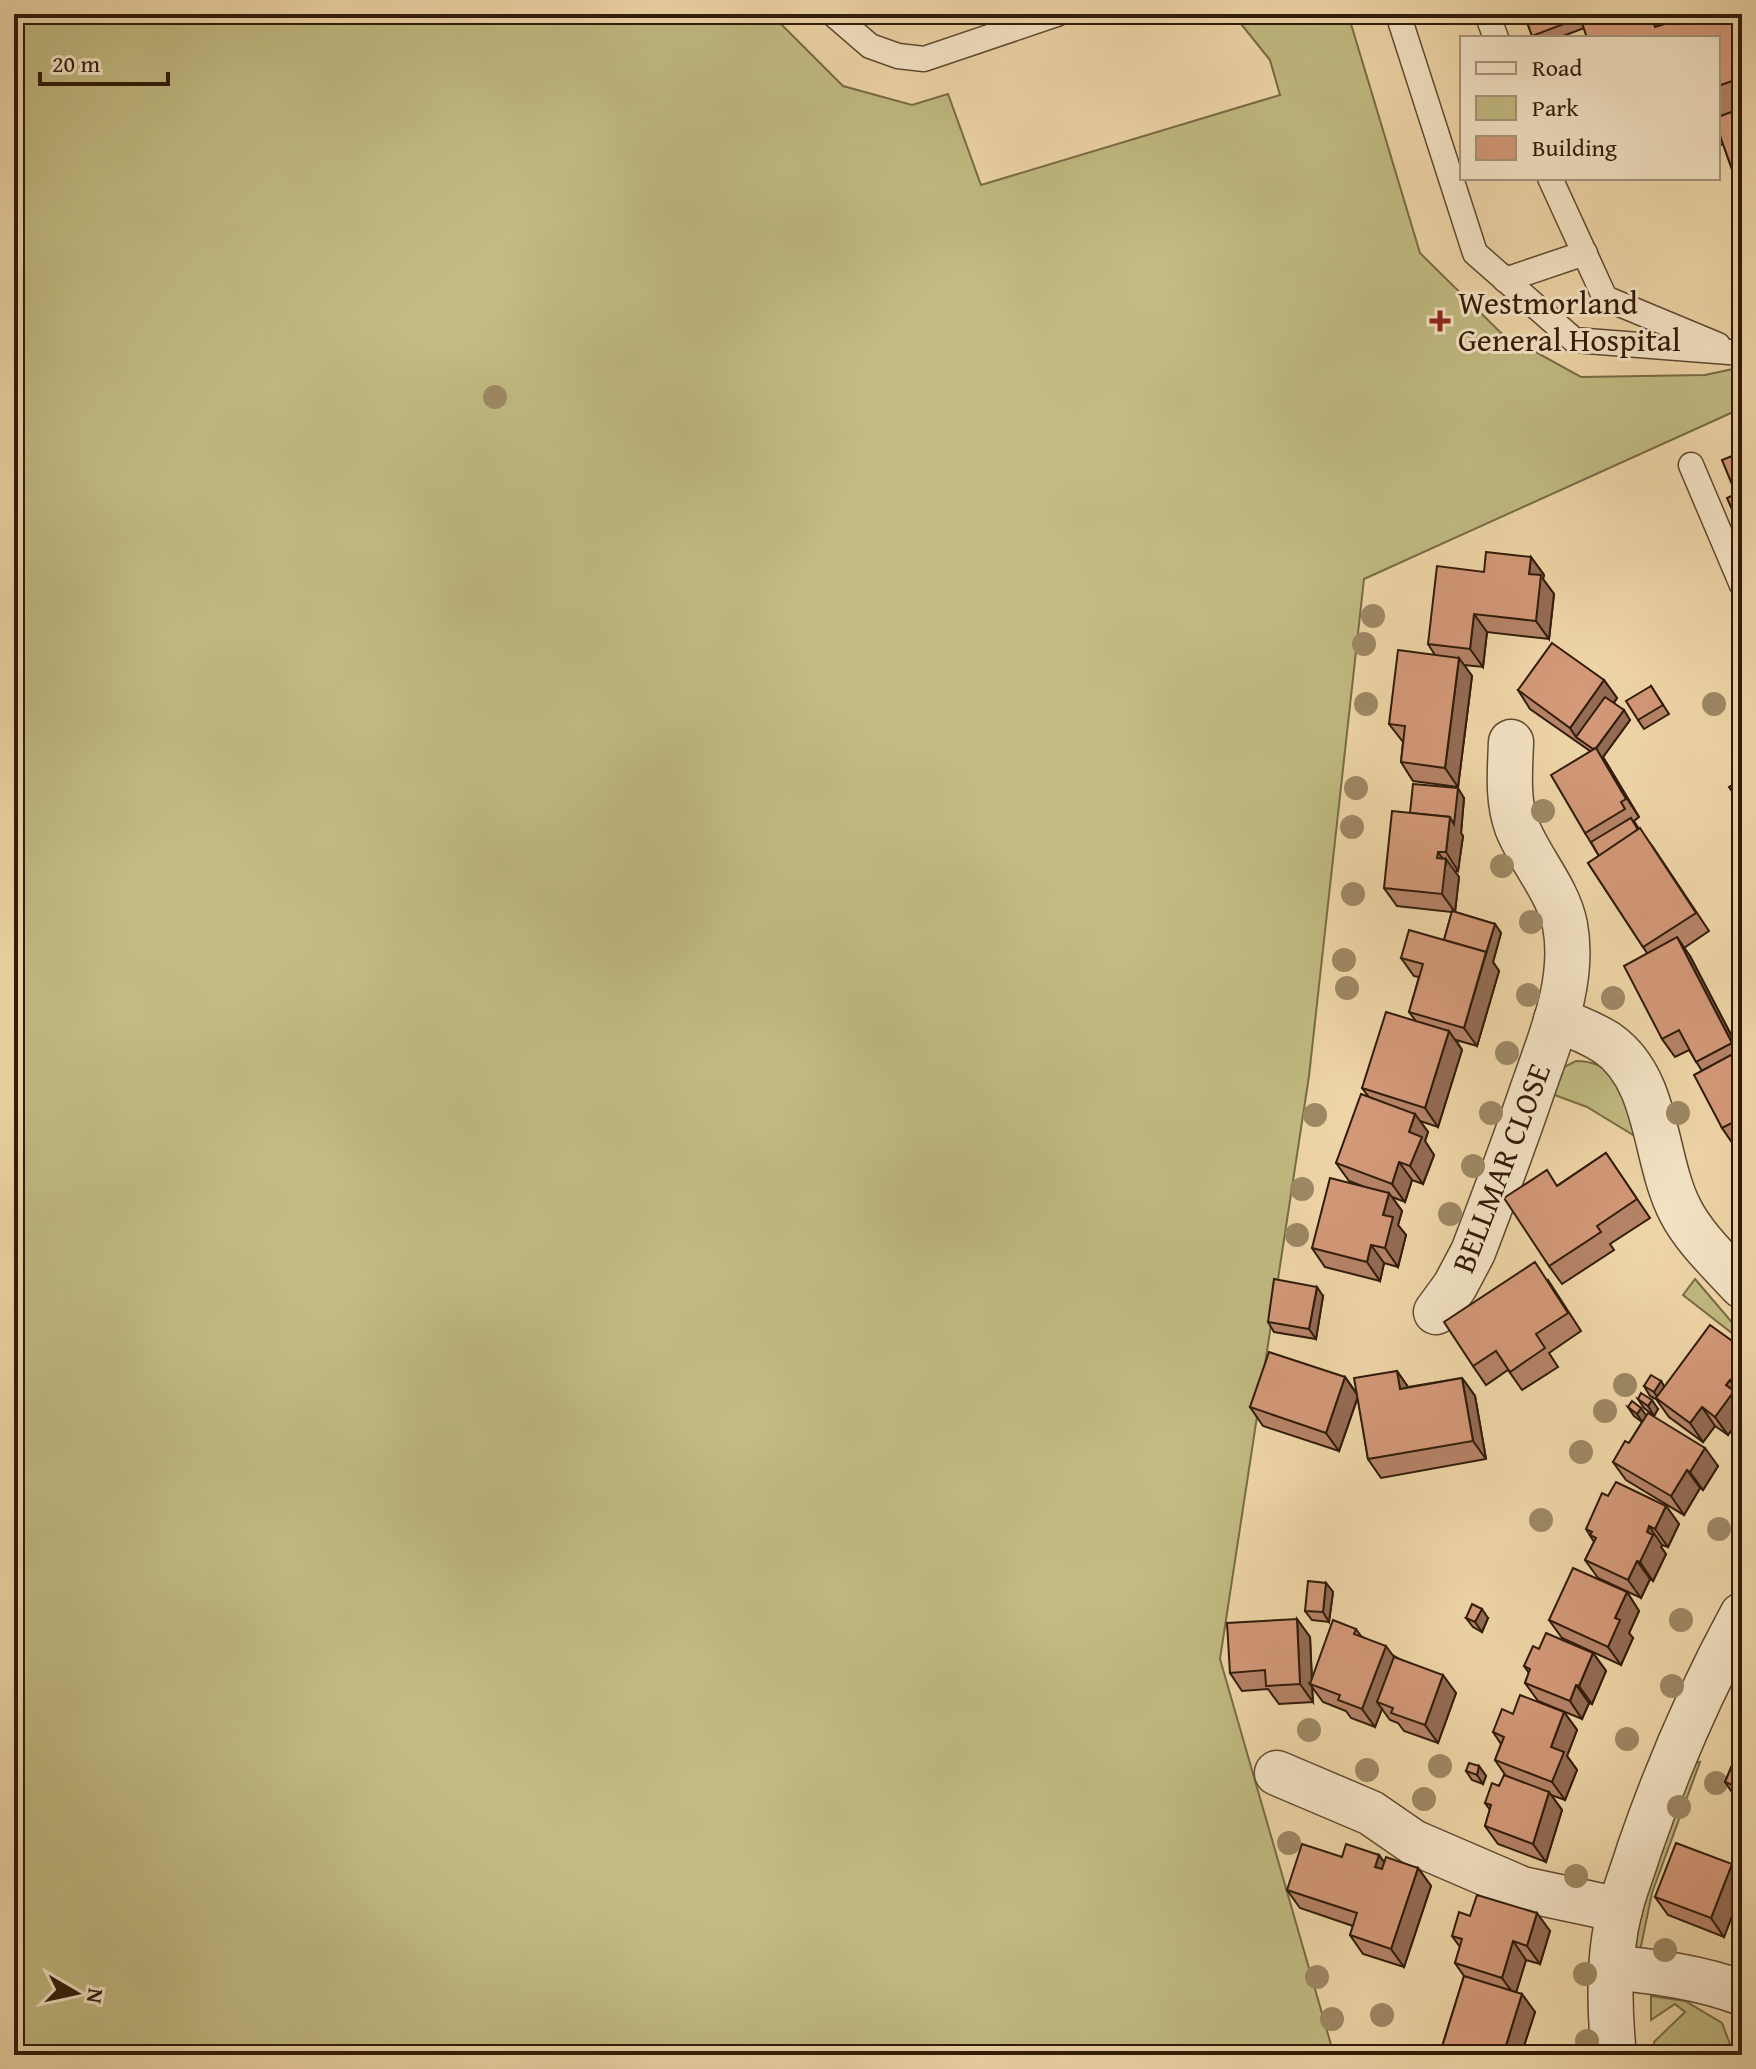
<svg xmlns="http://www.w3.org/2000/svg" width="1756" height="2069" viewBox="0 0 1756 2069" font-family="'Gentium Book Plus',serif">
  <rect width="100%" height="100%" fill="#f1d8aa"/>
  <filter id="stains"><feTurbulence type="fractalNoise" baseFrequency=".0025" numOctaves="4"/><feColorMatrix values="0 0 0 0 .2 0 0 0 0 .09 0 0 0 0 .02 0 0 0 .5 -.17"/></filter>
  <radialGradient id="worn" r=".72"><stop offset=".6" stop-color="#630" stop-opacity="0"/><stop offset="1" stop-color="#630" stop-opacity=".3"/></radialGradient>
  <g fill="#c2bc83" stroke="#786c46" stroke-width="2">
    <polygon points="14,14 771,14 843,86 912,105 948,94 981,185 1280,95 1270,60 1233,14 1348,14 1420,253 1501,333 1581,377 1705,375 1742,367 1742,408 1364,579 1309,1076 1220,1659 1334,2055 14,2055"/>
    <path d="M 1576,1061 C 1622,1061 1625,1102 1638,1138 L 1587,1107 L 1549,1093 L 1562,1068 Z"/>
    <polygon points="1695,1279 1742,1334 1742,1341 1683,1295"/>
    <polygon points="1700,1762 1652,1893 1640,1951 1630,1946 1689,1763"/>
    <polygon points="1651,1996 1685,2001 1722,2023 1734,2055 1688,2055 1687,2052 1655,2054 1654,2042 1685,2012 1675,2004 1651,2020"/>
  </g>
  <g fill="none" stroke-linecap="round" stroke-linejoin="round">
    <defs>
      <g id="service">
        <polyline points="833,14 870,46 898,56 924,59 1057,14"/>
        <polyline points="1398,14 1475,253 1574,340 1742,353"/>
        <polyline points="1487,14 1496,38"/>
        <polyline points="1550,178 1605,298 1718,345"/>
        <polyline points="1505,280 1585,253"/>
        <polyline points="1691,465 1742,585"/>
      </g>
      <g id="minor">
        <path d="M 1556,1020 C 1574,1026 1591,1033 1607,1043 C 1660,1080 1653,1157 1680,1210 C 1694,1238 1721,1263 1742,1286"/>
        <path d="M 1436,1312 L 1455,1286 L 1473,1252 C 1493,1200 1512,1149 1530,1097 C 1548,1043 1576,984 1565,925 C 1557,888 1531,862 1517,827 C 1507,800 1510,771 1511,742"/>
        <polyline points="1277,1773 1371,1813 1413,1842 1522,1889 1620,1910"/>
        <path d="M 1612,1967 C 1657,1972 1699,1977 1742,1993"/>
        <path d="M 1614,2055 C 1609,2008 1608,1955 1620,1909 C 1625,1889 1633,1870 1639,1850 C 1667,1769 1701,1690 1742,1615"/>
      </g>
    </defs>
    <use href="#service" stroke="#604a32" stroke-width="27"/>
    <use href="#minor" stroke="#604a32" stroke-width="47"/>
    <use href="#service" stroke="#f6e6c8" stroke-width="24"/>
    <use href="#minor" stroke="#f6e6c8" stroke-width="44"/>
  </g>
  <g fill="#9e8a66">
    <circle cx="495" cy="397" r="12"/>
    <circle cx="1373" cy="616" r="12"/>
    <circle cx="1364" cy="644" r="12"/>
    <circle cx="1366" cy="704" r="12"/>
    <circle cx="1714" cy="704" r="12"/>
    <circle cx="1356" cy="788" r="12"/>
    <circle cx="1543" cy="811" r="12"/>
    <circle cx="1352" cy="827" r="12"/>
    <circle cx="1502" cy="866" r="12"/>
    <circle cx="1353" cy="894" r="12"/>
    <circle cx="1531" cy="922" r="12"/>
    <circle cx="1344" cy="960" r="12"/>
    <circle cx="1347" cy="988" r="12"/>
    <circle cx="1528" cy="995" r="12"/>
    <circle cx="1613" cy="998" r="12"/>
    <circle cx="1507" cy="1053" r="12"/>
    <circle cx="1491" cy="1113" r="12"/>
    <circle cx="1678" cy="1113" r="12"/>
    <circle cx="1315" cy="1115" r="12"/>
    <circle cx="1473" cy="1166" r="12"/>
    <circle cx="1302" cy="1189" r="12"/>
    <circle cx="1450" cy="1214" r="12"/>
    <circle cx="1297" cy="1235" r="12"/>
    <circle cx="1625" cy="1385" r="12"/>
    <circle cx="1605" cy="1411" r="12"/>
    <circle cx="1581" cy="1452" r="12"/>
    <circle cx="1541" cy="1520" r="12"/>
    <circle cx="1719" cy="1529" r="12"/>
    <circle cx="1681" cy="1620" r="12"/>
    <circle cx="1672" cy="1686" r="12"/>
    <circle cx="1309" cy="1730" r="12"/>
    <circle cx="1627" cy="1739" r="12"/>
    <circle cx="1440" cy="1766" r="12"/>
    <circle cx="1367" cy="1770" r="12"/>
    <circle cx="1716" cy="1783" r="12"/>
    <circle cx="1424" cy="1799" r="12"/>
    <circle cx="1679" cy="1807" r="12"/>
    <circle cx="1289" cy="1843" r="12"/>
    <circle cx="1576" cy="1876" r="12"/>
    <circle cx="1665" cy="1950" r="12"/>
    <circle cx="1585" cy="1974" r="12"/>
    <circle cx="1317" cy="1977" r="12"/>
    <circle cx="1382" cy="2015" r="12"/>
    <circle cx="1332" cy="2019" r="12"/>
    <circle cx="1587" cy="2041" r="12"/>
  </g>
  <g fill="#b78469" stroke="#2f1b0a" stroke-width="2">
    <polygon points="1524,14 1673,14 1670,15 1672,22 1742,14 1742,191 1738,186 1723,144 1718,146 1718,38 1584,28 1558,38 1533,38"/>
    <polygon points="1531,557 1544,575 1543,579 1554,594 1549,639 1487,632 1483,667 1464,665 1472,676 1458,787 1413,781 1401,762 1403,742 1389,724 1435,655 1428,644 1484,572"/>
    <polygon points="1604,680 1617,698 1614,703 1630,720 1603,757 1639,817 1634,821 1639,829 1653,847 1709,931 1684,948 1690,956 1739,1050 1742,1049 1742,1143 1735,1147 1722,1128 1702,1071 1689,1050 1675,1057 1662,1039 1647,953 1588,863 1599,856 1585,833 1590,751 1530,709 1518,690"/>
    <polygon points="1651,686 1669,714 1644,729 1638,720"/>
    <polygon points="1742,779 1742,806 1736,797"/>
    <polygon points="1464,798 1461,833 1463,836 1458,871 1454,871 1459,877 1455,912 1495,924 1501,933 1493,962 1499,971 1477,1046 1456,1040 1462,1050 1438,1127 1420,1121 1428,1132 1425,1141 1434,1155 1423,1184 1412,1180 1405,1202 1392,1197 1402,1211 1398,1225 1406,1235 1398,1267 1384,1263 1380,1281 1325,1267 1312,1248 1362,1186 1349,1181 1336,1163 1368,1096 1362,1088 1415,1020 1409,1012 1419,977 1414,976 1401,958 1444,940 1452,912 1397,906 1384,888 1410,813"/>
    <polygon points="1606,1153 1650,1218 1610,1244 1614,1250 1562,1284 1549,1266 1558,1185"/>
    <polygon points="1548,1280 1581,1331 1549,1353 1558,1367 1522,1390 1508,1370 1486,1385 1473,1366"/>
    <polygon points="1323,1296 1316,1339 1274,1332 1268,1322"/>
    <polygon points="1742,1348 1742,1399 1728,1435 1715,1426 1703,1442 1669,1417 1656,1399 1650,1396 1644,1386 1661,1381 1664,1387"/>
    <polygon points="1397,1371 1408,1387 1462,1378 1475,1396 1486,1459 1381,1478 1368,1459 1358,1397 1339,1451 1263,1426 1250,1407 1345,1377 1357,1394"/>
    <polygon points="1638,1399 1658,1409 1654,1416 1644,1408"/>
    <polygon points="1628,1407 1646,1416 1718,1466 1703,1490 1700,1488 1684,1515 1626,1480 1613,1462 1629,1443 1642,1422 1634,1416"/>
    <polygon points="1608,1496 1666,1506 1679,1524 1668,1547 1662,1545 1661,1547 1666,1554 1653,1581 1650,1579 1641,1598 1598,1578 1585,1560 1594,1542 1586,1529"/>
    <polygon points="1326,1583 1333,1592 1329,1622 1312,1620 1305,1611"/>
    <polygon points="1627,1592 1639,1611 1629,1633 1633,1638 1621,1665 1562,1638 1549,1620"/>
    <polygon points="1466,1618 1488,1618 1482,1632 1473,1627"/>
    <polygon points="1297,1619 1310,1637 1312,1678 1356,1629 1361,1636 1456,1693 1438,1743 1404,1731 1398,1723 1390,1720 1382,1709 1375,1727 1351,1718 1346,1711 1323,1702 1312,1687 1313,1702 1279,1704 1268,1689 1242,1691 1230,1673"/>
    <polygon points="1539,1649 1593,1653 1606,1671 1592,1704 1589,1703 1582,1719 1538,1701 1525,1683 1529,1673 1524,1666"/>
    <polygon points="1564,1712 1577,1730 1567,1756 1577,1770 1565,1800 1551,1795 1562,1810 1546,1862 1498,1844 1485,1826 1490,1810 1485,1803 1506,1776 1495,1760 1501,1744 1493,1732 1513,1714"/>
    <polygon points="1742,1742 1742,1802 1738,1801 1725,1782"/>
    <polygon points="1479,1766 1486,1776 1483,1784 1472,1780 1466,1771"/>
    <polygon points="1379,1855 1384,1862 1418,1868 1431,1886 1404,1967 1363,1954 1350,1935 1353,1926 1300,1908 1287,1890 1342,1857"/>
    <polygon points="1732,1864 1742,1879 1742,1890 1724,1937 1668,1915 1655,1897"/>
    <polygon points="1470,1916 1550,1931 1540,1964 1526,1960 1516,1992 1535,2012 1521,2055 1445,2055 1441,2050 1464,1976 1455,1963 1460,1947 1452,1936"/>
  </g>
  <g fill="#956c55" stroke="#2f1b0a" stroke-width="2">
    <polygon points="1651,14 1669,14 1677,38 1655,27"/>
    <polygon points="1531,557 1544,575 1543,579 1554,594 1549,639 1536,621 1529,574"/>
    <polygon points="1474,614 1487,632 1483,667 1470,649"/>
    <polygon points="1459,658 1472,676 1458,787 1445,768"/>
    <polygon points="1604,680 1617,698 1585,743 1576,737 1570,728"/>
    <polygon points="1624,710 1630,720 1603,757 1639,817 1595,750"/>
    <polygon points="1458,788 1464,798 1461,833 1463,836 1458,871 1446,852 1450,817"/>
    <polygon points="1438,852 1446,863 1446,859 1459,877 1455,912 1442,894 1437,858"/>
    <polygon points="1495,924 1501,933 1493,962 1499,971 1477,1046 1464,1028"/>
    <polygon points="1677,937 1690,956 1742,1056 1732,1043"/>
    <polygon points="1449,1031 1462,1050 1438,1127 1425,1108"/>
    <polygon points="1415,1114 1428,1132 1425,1141 1434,1155 1423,1184 1410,1166 1409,1132"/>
    <polygon points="1399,1162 1412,1180 1405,1202 1392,1184"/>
    <polygon points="1389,1193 1402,1211 1398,1225 1406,1235 1398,1267 1385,1248 1383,1215"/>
    <polygon points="1371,1245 1384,1263 1380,1281 1367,1262"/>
    <polygon points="1317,1287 1323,1296 1316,1339 1309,1329"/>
    <polygon points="1397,1371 1410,1390 1400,1389"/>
    <polygon points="1345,1377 1358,1396 1339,1451 1326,1433"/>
    <polygon points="1462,1378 1475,1396 1486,1459 1473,1441"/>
    <polygon points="1730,1380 1742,1398 1741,1401 1742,1402 1742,1416 1728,1435 1715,1417 1726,1385"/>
    <polygon points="1661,1381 1667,1391 1660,1401 1654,1392"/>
    <polygon points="1652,1400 1658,1409 1654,1416 1648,1406"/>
    <polygon points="1702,1407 1715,1426 1703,1442 1690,1423"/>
    <polygon points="1641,1408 1648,1418 1643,1423 1637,1414"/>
    <polygon points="1705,1448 1718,1466 1703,1490 1690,1472"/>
    <polygon points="1687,1470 1700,1488 1684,1515 1671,1496"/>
    <polygon points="1666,1506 1679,1524 1668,1547 1655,1529"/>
    <polygon points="1649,1526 1662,1545 1661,1547 1666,1554 1653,1581 1640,1562"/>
    <polygon points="1637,1561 1650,1579 1641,1598 1628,1580"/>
    <polygon points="1326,1583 1333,1592 1329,1622 1323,1612"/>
    <polygon points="1627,1592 1639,1611 1629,1633 1633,1638 1621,1665 1608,1647 1615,1618"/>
    <polygon points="1482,1609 1488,1618 1482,1632 1475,1622"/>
    <polygon points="1297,1619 1310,1637 1312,1685 1310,1684 1312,1687 1313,1702 1300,1684"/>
    <polygon points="1386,1646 1399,1664 1377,1702 1382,1709 1375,1727 1362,1709"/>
    <polygon points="1593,1653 1606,1671 1592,1704 1579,1686"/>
    <polygon points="1443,1675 1456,1693 1438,1743 1425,1725"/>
    <polygon points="1576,1685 1589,1703 1582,1719 1570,1701"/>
    <polygon points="1564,1712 1577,1730 1567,1756 1577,1770 1565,1800 1552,1782 1551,1747"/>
    <polygon points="1479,1766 1486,1776 1483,1784 1477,1775"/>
    <polygon points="1549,1792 1562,1810 1546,1862 1533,1844"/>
    <polygon points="1379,1855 1392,1873 1375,1867"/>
    <polygon points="1732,1864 1742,1879 1742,1890 1724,1937 1711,1918"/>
    <polygon points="1418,1868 1431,1886 1404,1967 1391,1949"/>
    <polygon points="1537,1913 1550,1931 1540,1964 1527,1946"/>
    <polygon points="1513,1941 1526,1960 1515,1996 1502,1978"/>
    <polygon points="1522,1994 1535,2012 1521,2055 1503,2055"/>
  </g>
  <g fill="#d59a7a" stroke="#2f1b0a" stroke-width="2">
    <polygon points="1524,14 1579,14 1580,18 1532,36"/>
    <polygon points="1579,14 1651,14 1655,27 1697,14 1742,14 1742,184 1738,186 1718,130 1718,117 1742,108 1732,81 1718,86 1718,38 1587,38"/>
    <polygon points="1742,452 1742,532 1727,498 1736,494 1722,460"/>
    <polygon points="1486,552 1531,557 1529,574 1541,575 1536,621 1474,614 1470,649 1428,644 1437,566 1484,572"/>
    <polygon points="1552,643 1604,680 1570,728 1518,690"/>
    <polygon points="1398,650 1459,658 1445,768 1401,762 1405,726 1389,724"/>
    <polygon points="1651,686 1663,705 1638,720 1626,701"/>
    <polygon points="1605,697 1624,710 1596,748 1593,749 1576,737"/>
    <polygon points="1596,748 1626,799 1621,802 1625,809 1585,833 1551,775"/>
    <polygon points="1742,779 1742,794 1736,797 1729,787"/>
    <polygon points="1413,784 1458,788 1454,824 1450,817 1410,813"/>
    <polygon points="1392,811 1450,817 1446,852 1438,852 1437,858 1446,859 1442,894 1384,888"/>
    <polygon points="1631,818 1638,830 1599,856 1591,842"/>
    <polygon points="1640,828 1696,913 1643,947 1588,863"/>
    <polygon points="1452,911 1495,924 1484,959 1486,952 1444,940"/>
    <polygon points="1409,930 1486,952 1464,1028 1409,1012 1423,964 1401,958"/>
    <polygon points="1677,937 1732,1043 1696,1062 1679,1030 1662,1039 1624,966"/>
    <polygon points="1386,1012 1449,1031 1425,1108 1362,1088"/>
    <polygon points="1742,1049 1742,1118 1722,1128 1694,1075"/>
    <polygon points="1361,1094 1415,1114 1409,1132 1422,1137 1410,1166 1399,1162 1392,1184 1336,1163"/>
    <polygon points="1606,1153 1637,1199 1597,1226 1601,1232 1549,1266 1504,1198 1547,1170 1557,1186"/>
    <polygon points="1330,1178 1389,1193 1383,1215 1393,1217 1385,1248 1371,1245 1367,1262 1312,1248"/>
    <polygon points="1535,1262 1568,1313 1536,1334 1545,1348 1510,1372 1496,1351 1473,1366 1444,1322"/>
    <polygon points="1274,1279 1317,1287 1309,1329 1268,1322"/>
    <polygon points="1710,1325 1742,1348 1742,1381 1738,1386 1730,1380 1726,1385 1734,1391 1715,1417 1702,1407 1690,1423 1656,1398"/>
    <polygon points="1269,1352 1345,1377 1326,1433 1250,1407"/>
    <polygon points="1397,1371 1400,1389 1462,1378 1473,1441 1368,1459 1354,1378"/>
    <polygon points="1651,1375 1661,1381 1654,1392 1644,1386"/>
    <polygon points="1641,1393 1652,1400 1648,1406 1638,1399"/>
    <polygon points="1632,1401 1641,1408 1637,1414 1628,1407"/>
    <polygon points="1648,1413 1705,1448 1690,1472 1687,1470 1671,1496 1613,1462 1625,1441 1629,1443"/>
    <polygon points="1616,1482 1666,1506 1655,1529 1649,1526 1647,1532 1653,1535 1640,1562 1637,1561 1628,1580 1585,1560 1596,1538 1590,1535 1592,1532 1586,1529 1602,1493 1608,1496"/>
    <polygon points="1573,1568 1627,1592 1615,1618 1620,1620 1608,1647 1549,1620"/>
    <polygon points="1308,1581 1326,1583 1323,1612 1305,1611"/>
    <polygon points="1472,1604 1482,1609 1475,1622 1466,1618"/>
    <polygon points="1297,1619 1300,1684 1266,1686 1265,1670 1230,1673 1227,1623"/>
    <polygon points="1333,1620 1356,1629 1354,1634 1386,1646 1362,1709 1338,1700 1340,1695 1310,1684"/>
    <polygon points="1546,1633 1593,1653 1579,1686 1576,1685 1570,1701 1525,1683 1530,1669 1524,1666 1533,1646 1539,1649"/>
    <polygon points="1394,1657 1443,1675 1425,1725 1391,1713 1393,1708 1377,1702"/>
    <polygon points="1520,1695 1564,1712 1551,1747 1564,1752 1552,1782 1495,1760 1504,1737 1493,1732 1502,1709 1513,1714"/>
    <polygon points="1742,1742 1742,1789 1725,1782"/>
    <polygon points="1469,1763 1479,1766 1477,1775 1466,1771"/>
    <polygon points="1504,1775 1549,1792 1533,1844 1485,1826 1491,1805 1485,1803 1492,1783 1499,1786"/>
    <polygon points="1676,1843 1732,1864 1711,1918 1655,1897"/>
    <polygon points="1302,1844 1342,1857 1346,1844 1379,1855 1375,1867 1382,1869 1386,1857 1418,1868 1391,1949 1350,1935 1357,1913 1287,1890"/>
    <polygon points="1477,1895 1537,1913 1527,1946 1513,1941 1502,1978 1455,1963 1462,1939 1452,1936 1459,1912 1470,1916"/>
    <polygon points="1464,1976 1522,1994 1503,2055 1453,2055 1441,2050"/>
  </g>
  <path fill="#8f2418" stroke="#f6e6c8" stroke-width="3" d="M1436 309h8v8h8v8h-8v8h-8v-8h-8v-8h8z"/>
  <g text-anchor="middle" stroke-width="6" stroke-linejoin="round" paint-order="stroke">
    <g font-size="32" fill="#2f1b0a" stroke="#f6e6c8" text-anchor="start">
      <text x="1458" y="314">Westmorland<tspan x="1458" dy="37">General Hospital</tspan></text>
    </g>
    <g font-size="32" fill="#2f1b0a" stroke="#f6e6c8">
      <text transform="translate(1501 1168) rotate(-69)" y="11">BELLMAR CLOSE</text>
    </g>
  </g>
  <rect width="1756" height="2069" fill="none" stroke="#f1d8aa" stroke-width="48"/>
  <rect x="16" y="16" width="1724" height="2037" fill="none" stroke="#2f1b0a" stroke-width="4"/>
  <rect x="24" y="24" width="1708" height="2021" fill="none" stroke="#2f1b0a" stroke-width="2"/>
  <rect x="1460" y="36" width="260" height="144" fill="#f6e6c8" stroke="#a6957c" stroke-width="2"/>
  <rect x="1476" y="62" width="40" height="12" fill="#f6e6c8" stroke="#a6957c" stroke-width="2"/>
  <text x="1532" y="76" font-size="24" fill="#2f1b0a">Road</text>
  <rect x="1476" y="96" width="40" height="24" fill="#c2bc83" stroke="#a6957c" stroke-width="2"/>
  <text x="1532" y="116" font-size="24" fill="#2f1b0a">Park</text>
  <rect x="1476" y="136" width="40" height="24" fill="#d59a7a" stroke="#a6957c" stroke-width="2"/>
  <text x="1532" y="156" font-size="24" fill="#2f1b0a">Building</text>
  <g transform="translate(76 1993) rotate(99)" stroke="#f6e6c8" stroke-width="6" paint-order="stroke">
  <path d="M0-6L14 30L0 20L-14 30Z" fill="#2f1b0a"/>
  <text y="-12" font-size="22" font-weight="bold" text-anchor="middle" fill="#2f1b0a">N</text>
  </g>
  <path d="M40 72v12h128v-12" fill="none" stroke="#2f1b0a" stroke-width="4"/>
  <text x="52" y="72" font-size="24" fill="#2f1b0a" stroke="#f6e6c8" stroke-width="6" paint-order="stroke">20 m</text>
  <rect width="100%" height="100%" filter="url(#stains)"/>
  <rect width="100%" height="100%" fill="url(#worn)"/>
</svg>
